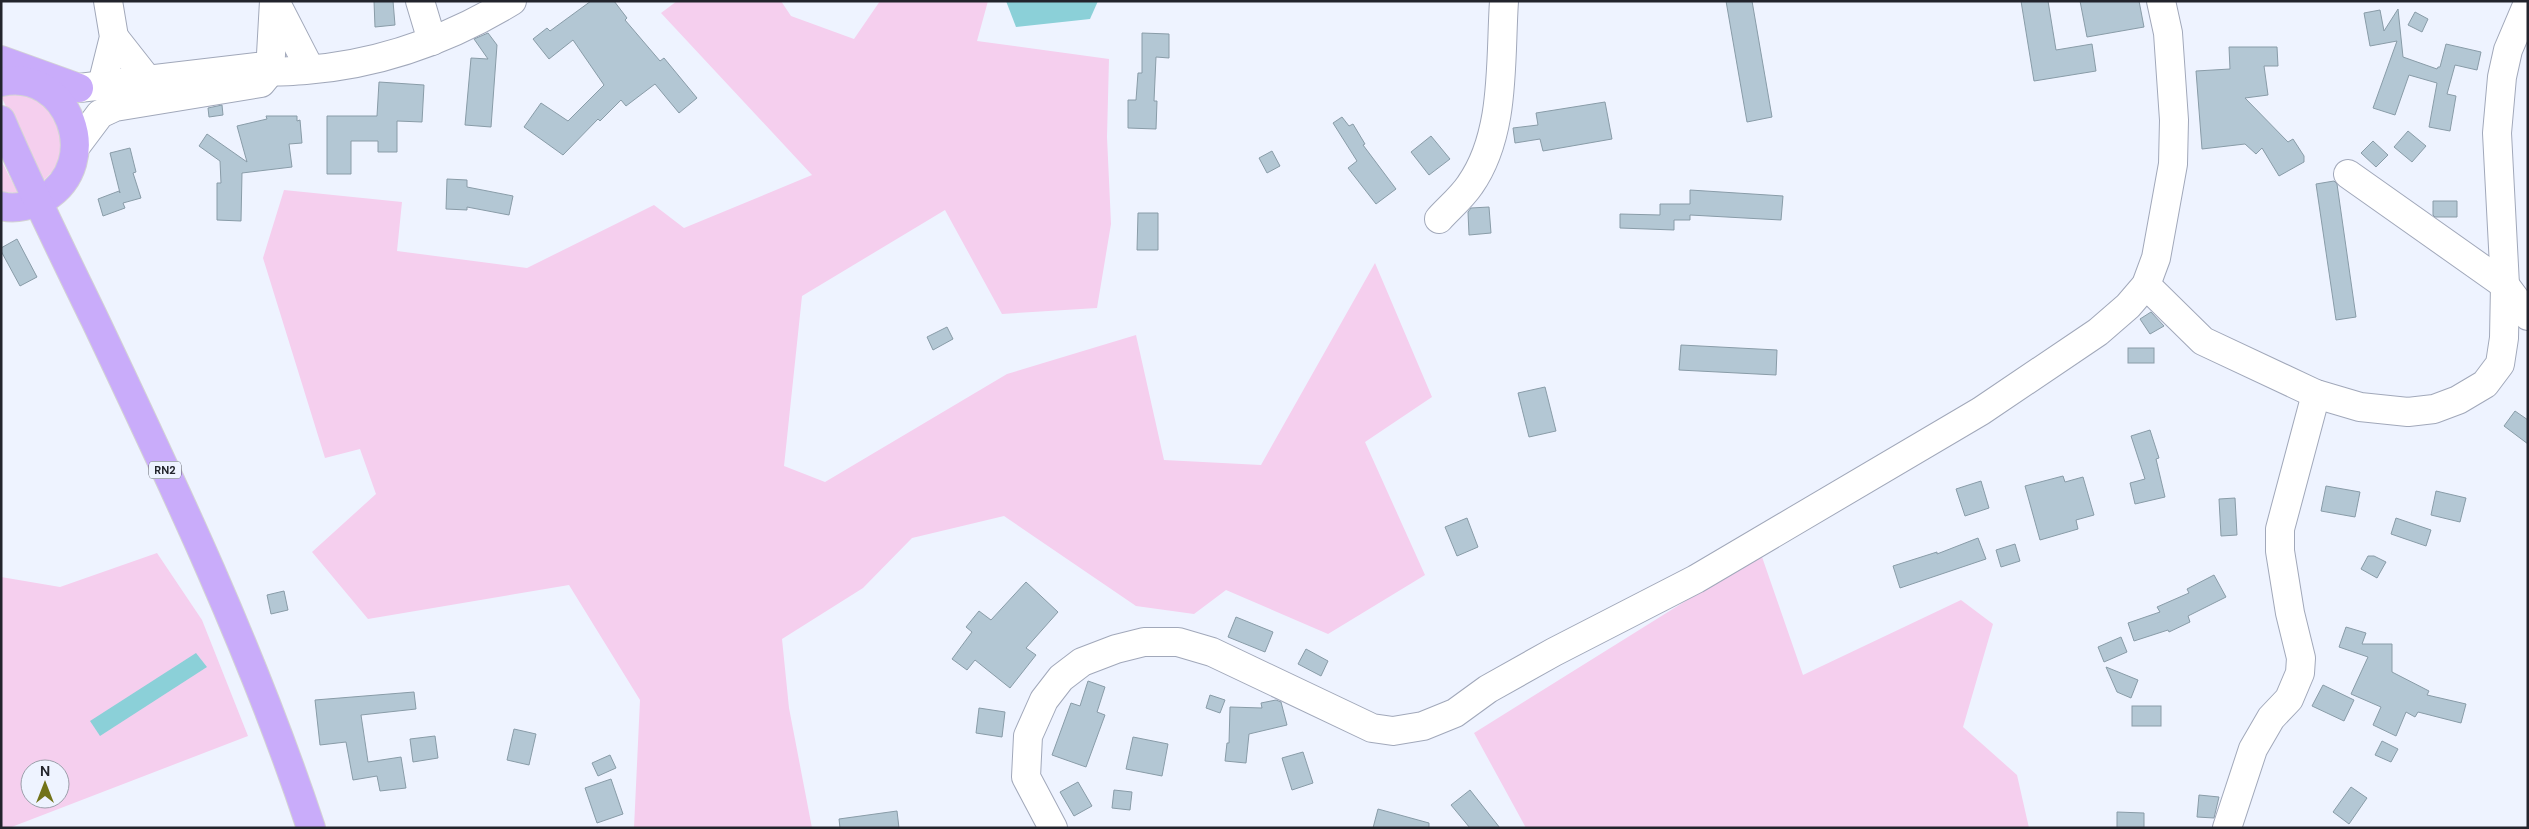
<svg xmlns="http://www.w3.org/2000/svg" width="2529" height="829" viewBox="0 0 2529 829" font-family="'DM Sans',sans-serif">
  <rect width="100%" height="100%" fill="#eef3ff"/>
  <g fill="#f5cfee" fill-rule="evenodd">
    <polygon points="677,1 781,1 791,16 854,39 880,1 988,1 977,41 1109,59 1107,137 1111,224 1097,308 1002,314 945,210 802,296 784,466 825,482 1007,374 1136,335 1164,460 1261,465 1375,263 1432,397 1365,442 1425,575 1328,634 1226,590 1194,614 1136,606 1004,516 912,538 863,588 782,639 789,708 812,828 634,828 640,700 569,585 368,619 312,552 376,494 360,449 325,458 263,258 284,190 402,202 397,251 527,268 654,205 684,228 812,175 661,13"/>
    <polygon points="18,90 47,98 62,120 60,164 42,182 1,96 1,93"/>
    <polygon points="1,160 18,193 1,192"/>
    <path d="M 157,553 L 202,620 L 248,736 L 9,828 L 1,828 L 1,577 L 60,587 ZM 30,769 L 60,769 L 60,799 L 30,799 Z"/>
    <polygon points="1761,554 1803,675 1961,600 1993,624 1963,727 2017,775 2029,828 1526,828 1474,733"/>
  </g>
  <g fill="#8bd0d8">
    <polygon points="1006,1 1098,1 1090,19 1016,27"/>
    <polygon points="196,653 207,667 100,736 90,721"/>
  </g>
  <g fill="#b3c7d4" stroke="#899ca8">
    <polygon points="374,1 393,1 395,25 375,27"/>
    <polygon points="591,1 614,1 627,18 625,20 660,61 664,58 697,98 679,113 655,84 626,106 621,100 600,121 598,119 563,155 524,127 541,103 568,121 604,85 573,40 549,59 533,39 547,28 550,31"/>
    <polygon points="1726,1 1752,1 1772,117 1747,122"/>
    <polygon points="2021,1 2048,1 2056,50 2092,44 2096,71 2034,81"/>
    <polygon points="2080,1 2139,1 2144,27 2087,37"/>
    <polygon points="2398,9 2403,57 2437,69 2438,67 2440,67 2446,44 2481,52 2477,70 2455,65 2447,94 2456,96 2450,131 2429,127 2437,83 2409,75 2395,115 2373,108 2397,41 2370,46 2364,13 2380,10 2384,31"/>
    <polygon points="2415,12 2428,19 2422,32 2408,25"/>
    <polygon points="488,33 497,45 491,127 465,125 471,58 488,59 474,39"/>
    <polygon points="1142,33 1169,34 1169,58 1156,57 1154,101 1157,101 1156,129 1128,128 1128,100 1136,100 1138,73 1142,73"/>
    <polygon points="2229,47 2277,47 2278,66 2264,66 2268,95 2245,98 2288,142 2293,139 2304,156 2304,162 2279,176 2262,148 2256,154 2245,144 2202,149 2196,71 2230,69"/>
    <polygon points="379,82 424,85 422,122 397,121 397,152 378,152 378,141 351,141 351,174 327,174 327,116 377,116"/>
    <polygon points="1605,102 1612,139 1543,151 1540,139 1515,143 1513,128 1538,125 1536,113"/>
    <polygon points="222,105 223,115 209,117 208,108"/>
    <polygon points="266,116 297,116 297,121 300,120 302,143 289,144 292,167 242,173 241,221 217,220 217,183 221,183 220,161 199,146 207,134 247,162 237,126 267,119"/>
    <polygon points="1342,117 1349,126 1353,124 1365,144 1363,145 1396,189 1376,204 1348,168 1357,161 1333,123"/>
    <polygon points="2408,131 2426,146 2412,162 2394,147"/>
    <polygon points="1431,136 1450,159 1429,175 1411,152"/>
    <polygon points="2373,141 2388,155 2376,167 2361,153"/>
    <polygon points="130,148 136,172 133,173 141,198 123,203 125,208 103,216 98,199 119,191 120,193 110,153"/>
    <polygon points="1272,151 1280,166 1267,173 1259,158"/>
    <polygon points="447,179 467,180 467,187 513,196 509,215 467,207 467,210 446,209"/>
    <polygon points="2334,181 2337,184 2356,317 2336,320 2316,184"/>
    <polygon points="1690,190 1783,196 1781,220 1690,215 1690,220 1674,220 1674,230 1620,228 1620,214 1660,215 1660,204 1690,204"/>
    <polygon points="2433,201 2457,201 2457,217 2435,217 2433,215"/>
    <polygon points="1489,207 1491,233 1469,235 1468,212 1471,208"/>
    <polygon points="1138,213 1158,213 1158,250 1137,250"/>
    <polygon points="17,239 37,277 20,286 1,251 1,248"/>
    <polygon points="2151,312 2164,326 2150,334 2140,319"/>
    <polygon points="947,327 953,339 933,350 927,337"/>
    <polygon points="1681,345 1777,350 1776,375 1679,370"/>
    <rect x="2128" y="348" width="26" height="15"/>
    <polygon points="1545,387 1556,431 1529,437 1518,393"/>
    <polygon points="2515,411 2528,420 2528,444 2504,426"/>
    <polygon points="2150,430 2159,458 2156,459 2165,497 2135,504 2130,483 2145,479 2131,436"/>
    <polygon points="2063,476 2065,482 2083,477 2094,515 2076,520 2078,529 2040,540 2025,486"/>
    <polygon points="1981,481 1989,508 1965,516 1956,489"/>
    <polygon points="2326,486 2360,492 2355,517 2321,511"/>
    <polygon points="2436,491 2466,498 2460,522 2431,515"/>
    <polygon points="2235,498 2237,535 2221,536 2219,499"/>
    <polygon points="1467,518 1478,547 1457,556 1445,527"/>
    <polygon points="2396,518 2431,530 2426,546 2391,534"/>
    <polygon points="1978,538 1986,559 1900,588 1893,566 1937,552 1937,554"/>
    <polygon points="2015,544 2020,561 2001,567 1996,550"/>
    <polygon points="2368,556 2374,556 2386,562 2377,578 2361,569"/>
    <polygon points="2214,575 2226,597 2188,616 2190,622 2169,632 2168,630 2134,641 2128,623 2160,612 2157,607 2189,593 2187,589"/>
    <polygon points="1026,582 1058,612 1026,648 1036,655 1010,688 975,660 967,670 952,659 972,632 966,627 979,611 991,620"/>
    <polygon points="284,591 288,610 271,614 267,595"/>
    <polygon points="1236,617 1273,632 1265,652 1228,637"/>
    <polygon points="2346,627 2366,633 2362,644 2392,644 2392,672 2429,691 2427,695 2466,704 2461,723 2418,712 2415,717 2406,712 2396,736 2373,725 2381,707 2351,694 2368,657 2339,647"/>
    <polygon points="2121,637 2127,652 2104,662 2098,647"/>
    <polygon points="1306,649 1328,661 1321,676 1298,664"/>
    <polygon points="2106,667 2138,680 2131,698 2117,692"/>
    <polygon points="1088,681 1105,687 1097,712 1105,715 1086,767 1052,755 1071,703 1080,706"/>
    <polygon points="2323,685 2354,700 2344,721 2312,706"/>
    <polygon points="414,692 416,709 361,715 368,762 401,757 406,788 380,791 377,776 353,780 346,742 320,745 315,700"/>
    <polygon points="1210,695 1225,700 1220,713 1206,708"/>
    <polygon points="1276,700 1281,702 1287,725 1249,734 1246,763 1225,761 1227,743 1229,743 1230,707 1262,708 1261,703"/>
    <rect x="2132" y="706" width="29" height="20"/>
    <polygon points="979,708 1005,712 1002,737 976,733"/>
    <polygon points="514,729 536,734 529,765 507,760"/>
    <polygon points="435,736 438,758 413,762 410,739"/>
    <polygon points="1133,737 1168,744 1162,776 1126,769"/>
    <polygon points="2382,741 2398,749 2391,762 2375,755"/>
    <polygon points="1303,752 1313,783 1292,790 1282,758"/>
    <polygon points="610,755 616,768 598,776 592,763"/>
    <polygon points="611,779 623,814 597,823 585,788"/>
    <polygon points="1078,782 1092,806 1074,816 1060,792"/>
    <polygon points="2351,787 2367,798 2349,824 2333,812"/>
    <polygon points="1114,790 1132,792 1130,810 1112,808"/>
    <polygon points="1470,790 1500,828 1470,828 1451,805"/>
    <polygon points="2199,795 2219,797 2214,818 2197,817"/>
    <polygon points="1378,809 1429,823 1429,828 1373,828"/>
    <polygon points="897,811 899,828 840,828 839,819"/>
    <polygon points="2117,812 2144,813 2144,828 2117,828"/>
  </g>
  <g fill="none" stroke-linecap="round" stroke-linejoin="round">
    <defs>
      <g id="minor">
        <polyline points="275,1 310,69"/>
        <polyline points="420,1 432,41"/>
        <polyline points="114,37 147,79"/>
        <polyline points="102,85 114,37 108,1"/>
        <path d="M 55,88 L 79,88 L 257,67 C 273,74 289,71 306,70 C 381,64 448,40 512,1"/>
        <polyline points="76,146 100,114 115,107 261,83 270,72 274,1"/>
        <polyline points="2348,174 2505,285 2528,316"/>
        <path d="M 1439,219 C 1449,208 1462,197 1470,185 C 1506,134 1500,61 1504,1"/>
        <polyline points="2146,285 2203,341 2316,394 2360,407 2408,412 2434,409 2458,400 2485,384 2500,364 2504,338 2505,285 2497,133 2502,77 2508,50 2528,3"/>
        <polyline points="1053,828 1026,777 1028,736 1044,700 1061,678 1082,662 1116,649 1144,642 1178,642 1212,652 1372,728 1393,731 1423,726 1455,713 1488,689 1554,652 1696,579 1981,411 2098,332 2128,306 2146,285 2156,258 2173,164 2174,120 2168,33 2161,1"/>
        <polyline points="2227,828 2253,749 2271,718 2289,699 2300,673 2301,658 2290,613 2280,551 2280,529 2316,394"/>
      </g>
      <g id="highway">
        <polyline points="1,60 79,88"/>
        <path d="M 1,82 C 68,67 104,162 45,198 C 33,205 16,210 1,206"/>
        <path d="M 1,120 C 30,188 63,254 95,320 C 174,486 253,653 311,828"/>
      </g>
    </defs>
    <use href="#minor" stroke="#a1a8ba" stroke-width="30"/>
    <use href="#highway" stroke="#d3d3d5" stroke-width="30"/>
    <use href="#minor" stroke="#fff" stroke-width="28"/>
    <use href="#highway" stroke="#c9acfa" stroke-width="28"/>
  </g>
  <g text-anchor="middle" stroke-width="4.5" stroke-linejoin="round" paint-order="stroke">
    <rect fill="#eef3ff" stroke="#5f626b" stroke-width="1" x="149" y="461.5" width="32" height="17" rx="4"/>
    <g font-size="11" font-weight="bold" fill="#22242c">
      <text x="165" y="474">RN2</text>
    </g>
  </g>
  <rect width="2529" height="829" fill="none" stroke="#22242c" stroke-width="5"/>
  <g transform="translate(45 784)"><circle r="24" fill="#eef3ff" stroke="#9ca0ab"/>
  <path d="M0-4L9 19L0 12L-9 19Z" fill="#727319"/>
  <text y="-8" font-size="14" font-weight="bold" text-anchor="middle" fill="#22242c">N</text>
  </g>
</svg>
